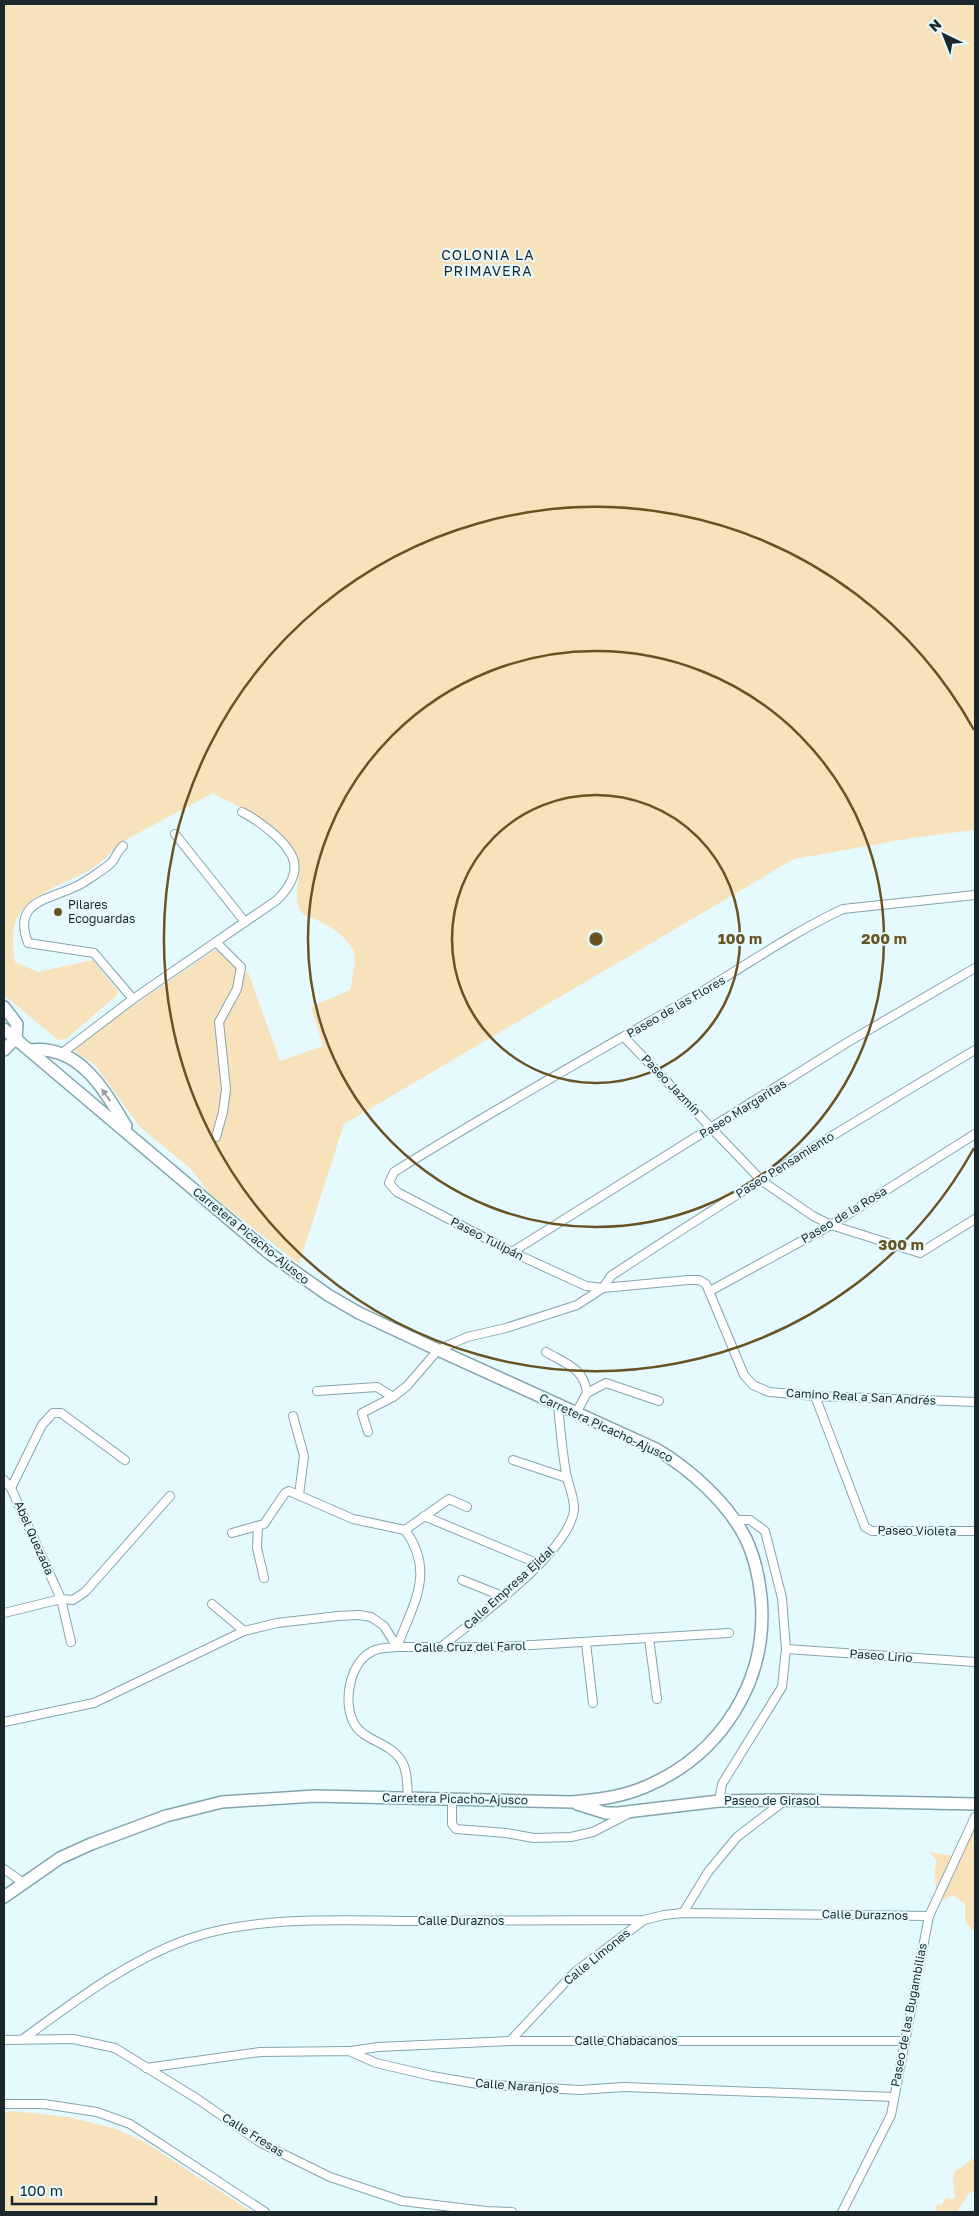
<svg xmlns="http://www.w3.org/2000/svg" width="979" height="2216" viewBox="0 0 979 2216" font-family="'Golos Text',sans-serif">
  <rect width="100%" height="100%" fill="#e4faff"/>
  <g fill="#f8e2bb">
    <path d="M 4,4 L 975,4 L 975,830 L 912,838 L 794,859 L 344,1124 L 299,1264 L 210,1194 L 191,1169 L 140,1127 L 95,1065 L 73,1050 L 73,1047 L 213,951 L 220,950 L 248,972 L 280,1061 L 323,1046 L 311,1007 L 350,990 C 352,979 358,958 352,948 C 345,936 330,926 317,920 C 310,917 302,916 299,908 C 293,894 301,880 298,867 C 289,824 246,812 213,793 L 118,844 C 110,855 101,863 89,870 C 66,884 21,895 14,927 C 12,938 13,950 15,962 L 38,972 L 93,960 L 117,990 L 118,994 L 115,997 L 66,1039 L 58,1040 L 4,995 Z"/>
    <path d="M 975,1817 L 975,1927 L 973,1931 L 965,1921 L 965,1904 L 953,1895 L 942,1901 C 935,1890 932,1872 937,1861 L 929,1852 C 939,1853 950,1857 960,1855 Z"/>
    <polygon points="13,2111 69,2117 116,2129 143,2141 252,2212 4,2212 4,2113"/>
    <polygon points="975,2157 975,2191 969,2193 957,2212 935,2212 937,2204 941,2205 946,2198 955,2199 953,2173"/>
  </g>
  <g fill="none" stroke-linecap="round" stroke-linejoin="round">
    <defs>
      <g id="street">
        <polyline points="175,834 245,922"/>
        <path d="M 123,846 C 117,851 117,856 112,862 C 109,866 82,884 77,886 C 48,900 12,901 28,943 L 94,953 L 133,999"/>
        <path d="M 975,895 L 843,909 C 789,934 740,970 689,999 C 590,1056 491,1111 394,1172 L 389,1183 L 397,1192 L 512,1252 L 586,1286 L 603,1288 L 611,1276 C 730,1197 852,1123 975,1050"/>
        <polyline points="624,1037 762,1181 813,1216 831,1225 920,1253 975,1219"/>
        <path d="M 62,1053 L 133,999 L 277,900 C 287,890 297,877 294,862 C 290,843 258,820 242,812"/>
        <polyline points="216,1137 223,1112 226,1089 219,1022 237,989 241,967 216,942"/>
        <polyline points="512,1252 848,1042 975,968"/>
        <polyline points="710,1291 831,1225 975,1134"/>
        <path d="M 546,1352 C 566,1364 584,1368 587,1393"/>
        <polyline points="317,1391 377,1387 393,1397"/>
        <polyline points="815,1396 865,1527 872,1531 975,1531"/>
        <polyline points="576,1413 587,1393 606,1383 659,1401"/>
        <polyline points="293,1416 304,1456 299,1495"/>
        <polyline points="368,1432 362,1413 393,1397 407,1386 438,1350 467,1337 506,1328 577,1305 603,1288 688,1280 699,1280 706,1284 744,1375 753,1385 769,1392 815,1396 975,1402"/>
        <polyline points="513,1460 567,1478"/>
        <polyline points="4,1480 11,1488 61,1599 71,1642"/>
        <polyline points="11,1488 42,1425 53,1413 61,1413 125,1460"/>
        <polyline points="424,1516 539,1564"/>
        <polyline points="258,1526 257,1548 264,1578"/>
        <path d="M 405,1530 C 436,1572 413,1604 397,1647 C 388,1648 379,1647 371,1652 C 349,1664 342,1705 355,1725 C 365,1741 389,1742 401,1760 C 408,1771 407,1785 408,1798"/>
        <polyline points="405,1530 449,1499 467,1507"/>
        <polyline points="232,1533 264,1524 285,1493 289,1491 353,1519 405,1530"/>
        <polyline points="462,1580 502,1596"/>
        <polyline points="212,1604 244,1631"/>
        <polyline points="4,1613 61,1599 73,1600 85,1592 170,1496"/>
        <polyline points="649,1638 657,1699"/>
        <polyline points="586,1643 593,1703"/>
        <path d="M 441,1647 C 475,1619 569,1553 574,1510 C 575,1499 568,1484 566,1473 C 562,1450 560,1427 558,1405"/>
        <polyline points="786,1649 975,1662"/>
        <polyline points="4,1722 94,1703 244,1631 277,1623 338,1616 359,1615 371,1617 384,1626 397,1647 500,1647 729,1633"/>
        <polyline points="452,1798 452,1824 456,1829 506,1833 534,1838 571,1837 593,1832 628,1814"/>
        <polyline points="719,1801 722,1784 782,1687 786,1649 782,1598 765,1531 750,1520 733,1520"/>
        <polyline points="4,1869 22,1882"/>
        <polyline points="683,1913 708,1872 737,1837 784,1801"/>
        <path d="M 23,2039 C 75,2001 127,1961 188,1939 C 253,1916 341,1920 410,1921 C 488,1921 566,1921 644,1920 L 664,1915 L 683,1913 L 929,1916"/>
        <polyline points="4,2040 73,2039 115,2048 199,2100 261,2143 330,2177 402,2201 486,2211 512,2212"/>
        <polyline points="510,2041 575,1972 644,1920"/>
        <polyline points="351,2051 378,2047 510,2041 903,2041"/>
        <polyline points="146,2068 260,2052 349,2051 376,2063 432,2076 478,2084 579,2090 624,2087 894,2097"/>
        <polyline points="4,2104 44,2104 97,2112 130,2124 265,2212"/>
        <polyline points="842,2212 891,2115 929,1916 975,1817"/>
      </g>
      <g id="secondary">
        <polyline points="4,1007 17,1024 16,1038 4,1050"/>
        <path d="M 4,1029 L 270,1254 L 328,1295 L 359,1313 L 438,1350 L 656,1449 C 690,1469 728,1503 746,1539 C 755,1558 759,1577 761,1597 C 769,1681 721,1755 645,1787 C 621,1797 597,1800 571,1802 L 315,1796 L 222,1802 L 166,1816 L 91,1844 L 60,1858 L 4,1897"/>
        <path d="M 31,1050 C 80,1045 104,1090 126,1126"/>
        <polyline points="577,1804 606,1813 618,1813 719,1801 785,1800 975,1804"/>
      </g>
    </defs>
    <use href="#street" stroke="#83a5ae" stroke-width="10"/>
    <use href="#secondary" stroke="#83a5ae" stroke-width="14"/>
    <use href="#street" stroke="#fff" stroke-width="8"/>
    <use href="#secondary" stroke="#fff" stroke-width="11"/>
  </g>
  <defs><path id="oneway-solid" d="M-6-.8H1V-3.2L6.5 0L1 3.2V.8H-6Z" transform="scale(1.25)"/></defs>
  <use fill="#989ea0" href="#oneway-solid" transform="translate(106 1095) rotate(-125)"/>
  <g fill="none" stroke="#6a5222" stroke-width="2.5">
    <circle cx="596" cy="939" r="144"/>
    <circle cx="596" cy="939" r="288"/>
    <path d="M974 1148A432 432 0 1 1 974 730"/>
  </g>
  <circle fill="#6a5222" stroke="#e4faff" stroke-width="2" cx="58" cy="912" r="5"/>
  <g text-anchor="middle" stroke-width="4" stroke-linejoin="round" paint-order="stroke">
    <g font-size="12" fill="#1a282b" stroke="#e4faff" text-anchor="start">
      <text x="68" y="909">Pilares<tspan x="68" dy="14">Ecoguardas</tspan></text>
    </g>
    <g font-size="12" fill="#1a282b" stroke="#e4faff">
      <text transform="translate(676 1007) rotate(-30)" y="4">Paseo de las Flores</text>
      <text transform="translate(671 1085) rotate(46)" y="4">Paseo Jazmín</text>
      <text transform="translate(743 1109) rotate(-32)" y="4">Paseo Margaritas</text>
      <text transform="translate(785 1165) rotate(-32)" y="4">Paseo Pensamiento</text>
      <text transform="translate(844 1215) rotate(-31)" y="4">Paseo de la Rosa</text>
      <text transform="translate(251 1236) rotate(39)" y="4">Carretera Picacho-Ajusco</text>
      <text transform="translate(487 1239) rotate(27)" y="4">Paseo Tulipán</text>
      <text transform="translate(861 1397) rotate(3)" y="4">Camino Real a San Andrés</text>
      <text transform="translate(606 1428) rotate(25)" y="4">Carretera Picacho-Ajusco</text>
      <text transform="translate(917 1531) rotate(1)" y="4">Paseo Violeta</text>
      <text transform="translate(34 1538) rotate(66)" y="4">Abel Quezada</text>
      <text transform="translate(509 1588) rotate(-42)" y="4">Calle Empresa Ejidal</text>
      <text transform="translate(470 1647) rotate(-1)" y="4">Calle Cruz del Farol</text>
      <text transform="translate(881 1656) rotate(4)" y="4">Paseo Lirio</text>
      <text transform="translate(455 1799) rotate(1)" y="4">Carretera Picacho-Ajusco</text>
      <text x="772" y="1805">Paseo de Girasol</text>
      <text transform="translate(865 1915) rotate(1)" y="4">Calle Duraznos</text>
      <text x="461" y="1925">Calle Duraznos</text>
      <text transform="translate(597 1957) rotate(-39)" y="4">Calle Limones</text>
      <text transform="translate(909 2015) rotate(-79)" y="4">Paseo de las Bugambilias</text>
      <text x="626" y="2045">Calle Chabacanos</text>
      <text transform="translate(517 2086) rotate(4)" y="4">Calle Naranjos</text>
      <text transform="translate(253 2135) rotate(32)" y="4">Calle Fresas</text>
    </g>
    <g font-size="14" letter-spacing="1" fill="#1a282b" stroke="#e4faff">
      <text x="488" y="260">COLONIA LA<tspan x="488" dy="16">PRIMAVERA</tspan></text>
    </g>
  </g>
  <circle cx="596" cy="939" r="8" fill="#6a5222" stroke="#e4faff" stroke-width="2.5"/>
  <g font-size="15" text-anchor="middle" font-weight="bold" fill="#6a5222" stroke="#e4faff" stroke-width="4" stroke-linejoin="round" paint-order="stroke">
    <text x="740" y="944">100 m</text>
    <text x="884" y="944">200 m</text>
    <text x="901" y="1250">300 m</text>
  </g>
  <rect width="979" height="2216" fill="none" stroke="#1a282b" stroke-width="10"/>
  <g transform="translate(944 35) rotate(317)" stroke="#e4faff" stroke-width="4" paint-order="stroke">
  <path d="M0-4L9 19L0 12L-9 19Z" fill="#1a282b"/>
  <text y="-8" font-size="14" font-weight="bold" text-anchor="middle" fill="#1a282b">N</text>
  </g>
  <path d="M12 2196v8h144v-8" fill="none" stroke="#1a282b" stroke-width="2.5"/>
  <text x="20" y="2196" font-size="15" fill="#1a282b" stroke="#e4faff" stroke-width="4" paint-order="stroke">100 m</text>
</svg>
